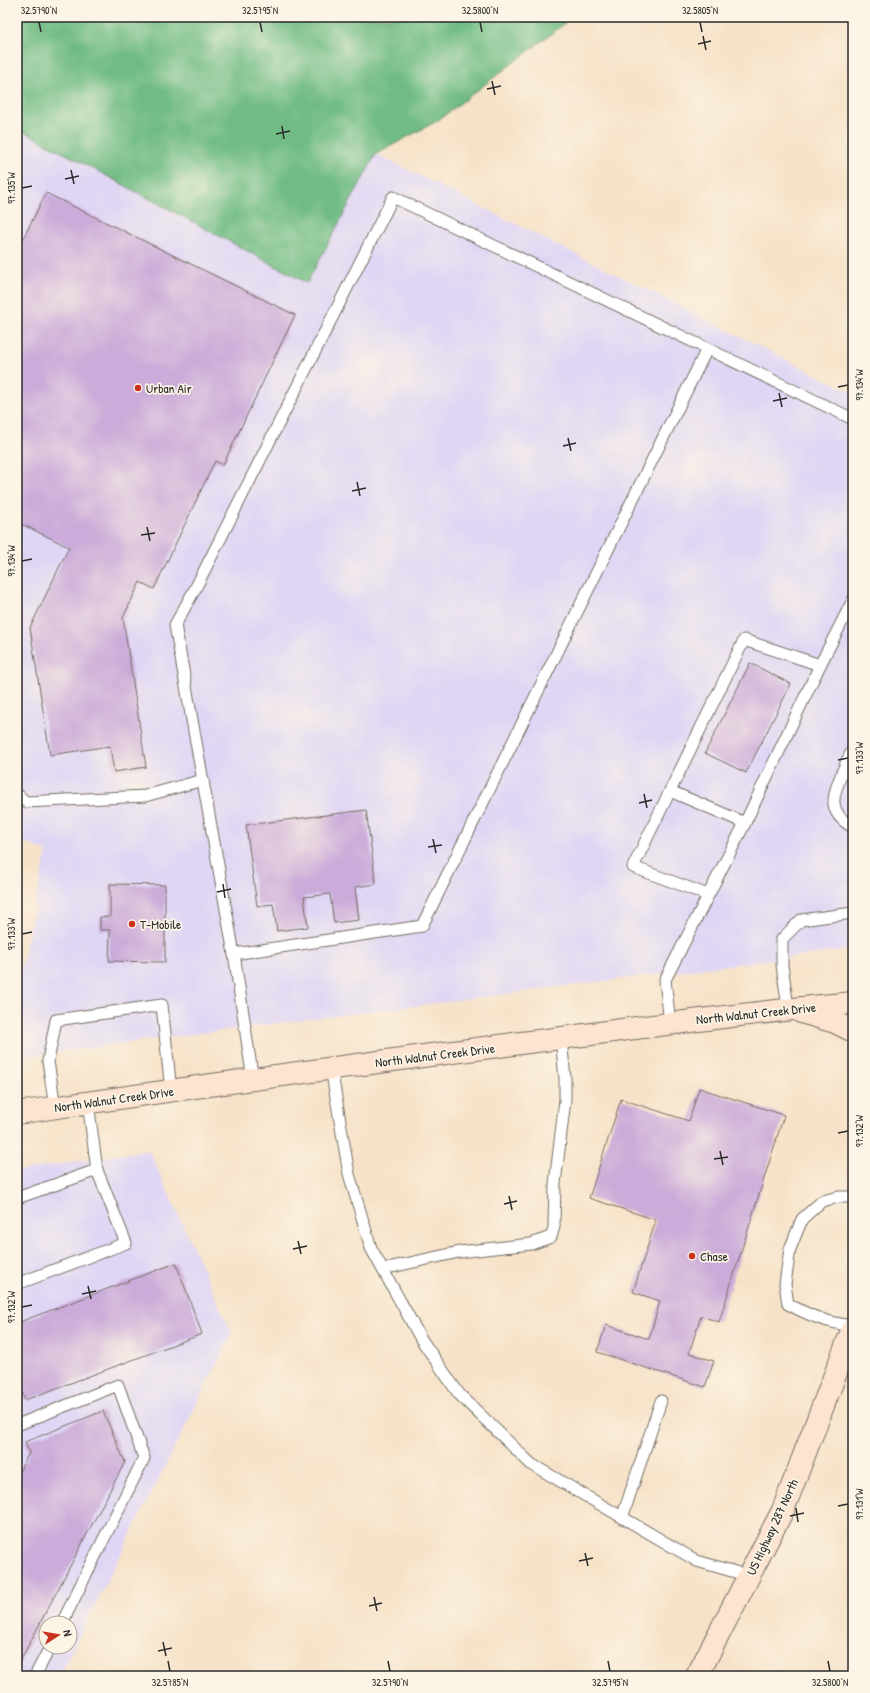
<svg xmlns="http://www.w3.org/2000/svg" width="870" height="1693" viewBox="0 0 870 1693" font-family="'Patrick Hand',sans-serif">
  <rect width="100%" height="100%" fill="#fcf5e5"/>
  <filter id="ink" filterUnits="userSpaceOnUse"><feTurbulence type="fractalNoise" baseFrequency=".025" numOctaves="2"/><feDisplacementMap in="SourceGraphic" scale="8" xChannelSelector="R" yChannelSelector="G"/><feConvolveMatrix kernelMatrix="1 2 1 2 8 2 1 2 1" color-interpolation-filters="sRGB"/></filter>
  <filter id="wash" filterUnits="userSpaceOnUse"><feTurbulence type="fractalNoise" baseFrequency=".012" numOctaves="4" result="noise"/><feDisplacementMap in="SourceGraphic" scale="16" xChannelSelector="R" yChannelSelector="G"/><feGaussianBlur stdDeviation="0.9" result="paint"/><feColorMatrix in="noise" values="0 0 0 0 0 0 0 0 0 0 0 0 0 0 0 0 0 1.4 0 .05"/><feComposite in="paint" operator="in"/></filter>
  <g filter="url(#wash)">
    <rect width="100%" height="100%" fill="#f6e2c8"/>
    <g fill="#dfd5f5" fill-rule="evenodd">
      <polygon points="17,128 307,283 376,154 853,393 853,949 17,1057 17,986 47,851 17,840"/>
      <path d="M 149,1150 L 232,1334 L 59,1676 L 17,1676 L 17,1171 ZM 46,1623 L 70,1623 L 70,1647 L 46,1647 Z"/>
    </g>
    <polygon fill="#6fbc84" stroke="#4d7458" points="17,17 569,17 564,24 437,121 376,154 307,283 17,128"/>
    <g id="blocks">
      <g fill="#cbabd9">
        <polygon points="46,193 295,315 223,465 215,461 154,589 140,582 123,618 146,767 114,772 110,746 50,755 30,628 69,547 17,522 17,236 23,239"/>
        <polygon points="750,663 791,684 746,773 705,753"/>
        <polygon points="366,810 376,884 355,887 359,920 334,923 330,894 304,897 308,927 277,931 273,904 257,906 246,825"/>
        <polygon points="110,884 165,885 165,962 109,961 110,930 100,930 100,917 110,917"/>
        <polygon points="699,1088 784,1115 719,1322 701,1316 689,1353 714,1361 705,1387 597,1352 606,1325 649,1339 660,1301 633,1292 656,1220 589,1198 621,1099 689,1121"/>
        <polygon points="176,1263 202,1334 25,1400 17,1378 17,1323"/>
        <polygon points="103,1411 125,1462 17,1667 17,1475 29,1453 25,1442"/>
      </g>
    </g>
  </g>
  <g filter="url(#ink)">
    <use href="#blocks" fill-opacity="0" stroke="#726b62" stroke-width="1"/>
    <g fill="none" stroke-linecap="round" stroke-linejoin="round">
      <defs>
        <g id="lane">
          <path d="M 853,750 C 848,757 845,766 842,773 C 832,796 827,813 853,827"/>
          <polyline points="670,791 633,867 708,895"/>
          <polyline points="17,794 26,802 145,796 203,780"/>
          <polyline points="745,823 670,791 744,640 820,665"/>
          <polyline points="234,954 422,926 707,349"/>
          <polyline points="788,1008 782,965 782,939 801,920 853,913"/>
          <polyline points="670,1023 665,980 745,823 820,665 853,600"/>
          <polyline points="331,1068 349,1174 371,1248 421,1339 459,1394 531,1464 697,1561 749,1576"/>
          <polyline points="253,1080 234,954 175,625 195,589 393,197 853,419"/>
          <polyline points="55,1107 48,1061 56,1020 162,1005 171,1091"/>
          <path d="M 853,1197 L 839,1197 L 822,1201 L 802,1219 L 790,1249 L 785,1284 L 788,1304 C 810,1316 828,1323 853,1326"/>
          <polyline points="17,1198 97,1170"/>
          <polyline points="383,1269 459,1252 531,1244 551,1237 554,1227 555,1183 565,1100 565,1079 561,1038"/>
          <polyline points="17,1284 126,1243 97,1170 88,1103"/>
          <polyline points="17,1425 118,1385 144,1458 62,1623"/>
          <polyline points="622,1518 661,1401"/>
          <polyline points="35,1676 50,1647"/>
        </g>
        <g id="secondary">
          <polyline points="801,1012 835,1022 853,1031"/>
          <path d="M 17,1113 C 185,1088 353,1065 521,1043 C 631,1029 742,1013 853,1003"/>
          <polyline points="697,1676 783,1510 853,1328"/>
        </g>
      </defs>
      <use href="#lane" stroke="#726b62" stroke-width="13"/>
      <use href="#secondary" stroke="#726b62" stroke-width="24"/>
      <use href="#lane" stroke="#fff" stroke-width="11"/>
      <use href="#secondary" stroke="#fde4d1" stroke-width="22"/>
    </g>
  </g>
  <path fill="none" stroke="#2b2b2b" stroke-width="1.5" d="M 39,22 L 41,32M 260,22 L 262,32M 480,22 L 482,32M 700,22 L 702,32M 703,36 L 706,50M 698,44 L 711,41M 492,81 L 495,95M 487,89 L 501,86M 282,126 L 284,139M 276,134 L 290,131M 71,170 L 74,184M 65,179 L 79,176M 22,188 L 32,186M 838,387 L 848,385M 779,393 L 782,407M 773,401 L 787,398M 568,438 L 571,451M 563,446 L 576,443M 357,482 L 360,496M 352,491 L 366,488M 147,527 L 150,541M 141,535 L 155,533M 22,561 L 32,559M 838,760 L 848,758M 644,794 L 647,808M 639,803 L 652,800M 433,839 L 436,853M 428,847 L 442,845M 223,884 L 225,898M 217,892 L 231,889M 22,934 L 32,932M 838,1133 L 848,1131M 720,1151 L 723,1165M 714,1159 L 728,1157M 509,1196 L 512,1210M 504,1204 L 517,1201M 298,1241 L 301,1254M 293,1249 L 307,1246M 88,1286 L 91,1299M 82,1294 L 96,1291M 22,1307 L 32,1305M 838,1506 L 848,1504M 796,1508 L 798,1522M 790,1516 L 804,1513M 585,1553 L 588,1566M 579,1561 L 593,1558M 374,1597 L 377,1611M 369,1606 L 382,1603M 163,1642 L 166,1656M 158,1651 L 172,1648M 168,1661 L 170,1671M 388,1661 L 390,1671M 608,1661 L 610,1671M 828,1661 L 830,1671"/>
  <g fill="#c8321e" stroke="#fcf5e5" stroke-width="1.5">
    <circle cx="138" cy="388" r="4"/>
    <circle cx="132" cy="924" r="4"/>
    <circle cx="692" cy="1256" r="4"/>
  </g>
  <g text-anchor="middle" stroke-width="3.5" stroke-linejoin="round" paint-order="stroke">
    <g font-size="13" fill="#2b2b2b" stroke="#fcf5e5" text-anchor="start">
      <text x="146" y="393">Urban Air</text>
      <text x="140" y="929">T-Mobile</text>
      <text x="700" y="1261">Chase</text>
    </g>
    <g font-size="13" fill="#2b2b2b" stroke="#fcf5e5">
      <text transform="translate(756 1013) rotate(-6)" y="5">North Walnut Creek Drive</text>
      <text transform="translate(435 1055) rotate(-7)" y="5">North Walnut Creek Drive</text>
      <text transform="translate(114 1099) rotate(-8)" y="5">North Walnut Creek Drive</text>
      <text transform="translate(772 1527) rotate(-65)" y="5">US Highway 287 North</text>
    </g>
  </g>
  <rect width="870" height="1693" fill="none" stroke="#fcf5e5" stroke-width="44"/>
  <g transform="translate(58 1635) rotate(78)"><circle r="19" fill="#fcf5e5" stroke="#a8a49b"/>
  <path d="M0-3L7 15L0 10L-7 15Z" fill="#c8321e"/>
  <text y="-6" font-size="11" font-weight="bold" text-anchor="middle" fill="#2b2b2b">N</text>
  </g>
  <rect x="22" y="22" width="826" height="1649" fill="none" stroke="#2b2b2b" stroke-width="1.5"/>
  <g font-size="10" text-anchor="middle" fill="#2b2b2b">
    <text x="39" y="14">32.5790°N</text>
    <text x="260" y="14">32.5795°N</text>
    <text x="480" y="14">32.5800°N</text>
    <text x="700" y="14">32.5805°N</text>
    <text transform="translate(11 188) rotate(-90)" y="4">97.135°W</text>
    <text transform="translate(859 385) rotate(-90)" y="4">97.134°W</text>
    <text transform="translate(11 561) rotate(-90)" y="4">97.134°W</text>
    <text transform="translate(859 758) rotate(-90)" y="4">97.133°W</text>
    <text transform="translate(11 934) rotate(-90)" y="4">97.133°W</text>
    <text transform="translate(859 1131) rotate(-90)" y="4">97.132°W</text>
    <text transform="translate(11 1307) rotate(-90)" y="4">97.132°W</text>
    <text transform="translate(859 1504) rotate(-90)" y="4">97.131°W</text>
    <text x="170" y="1686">32.5785°N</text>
    <text x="390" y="1686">32.5790°N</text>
    <text x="610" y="1686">32.5795°N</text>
    <text x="830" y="1686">32.5800°N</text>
  </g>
</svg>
